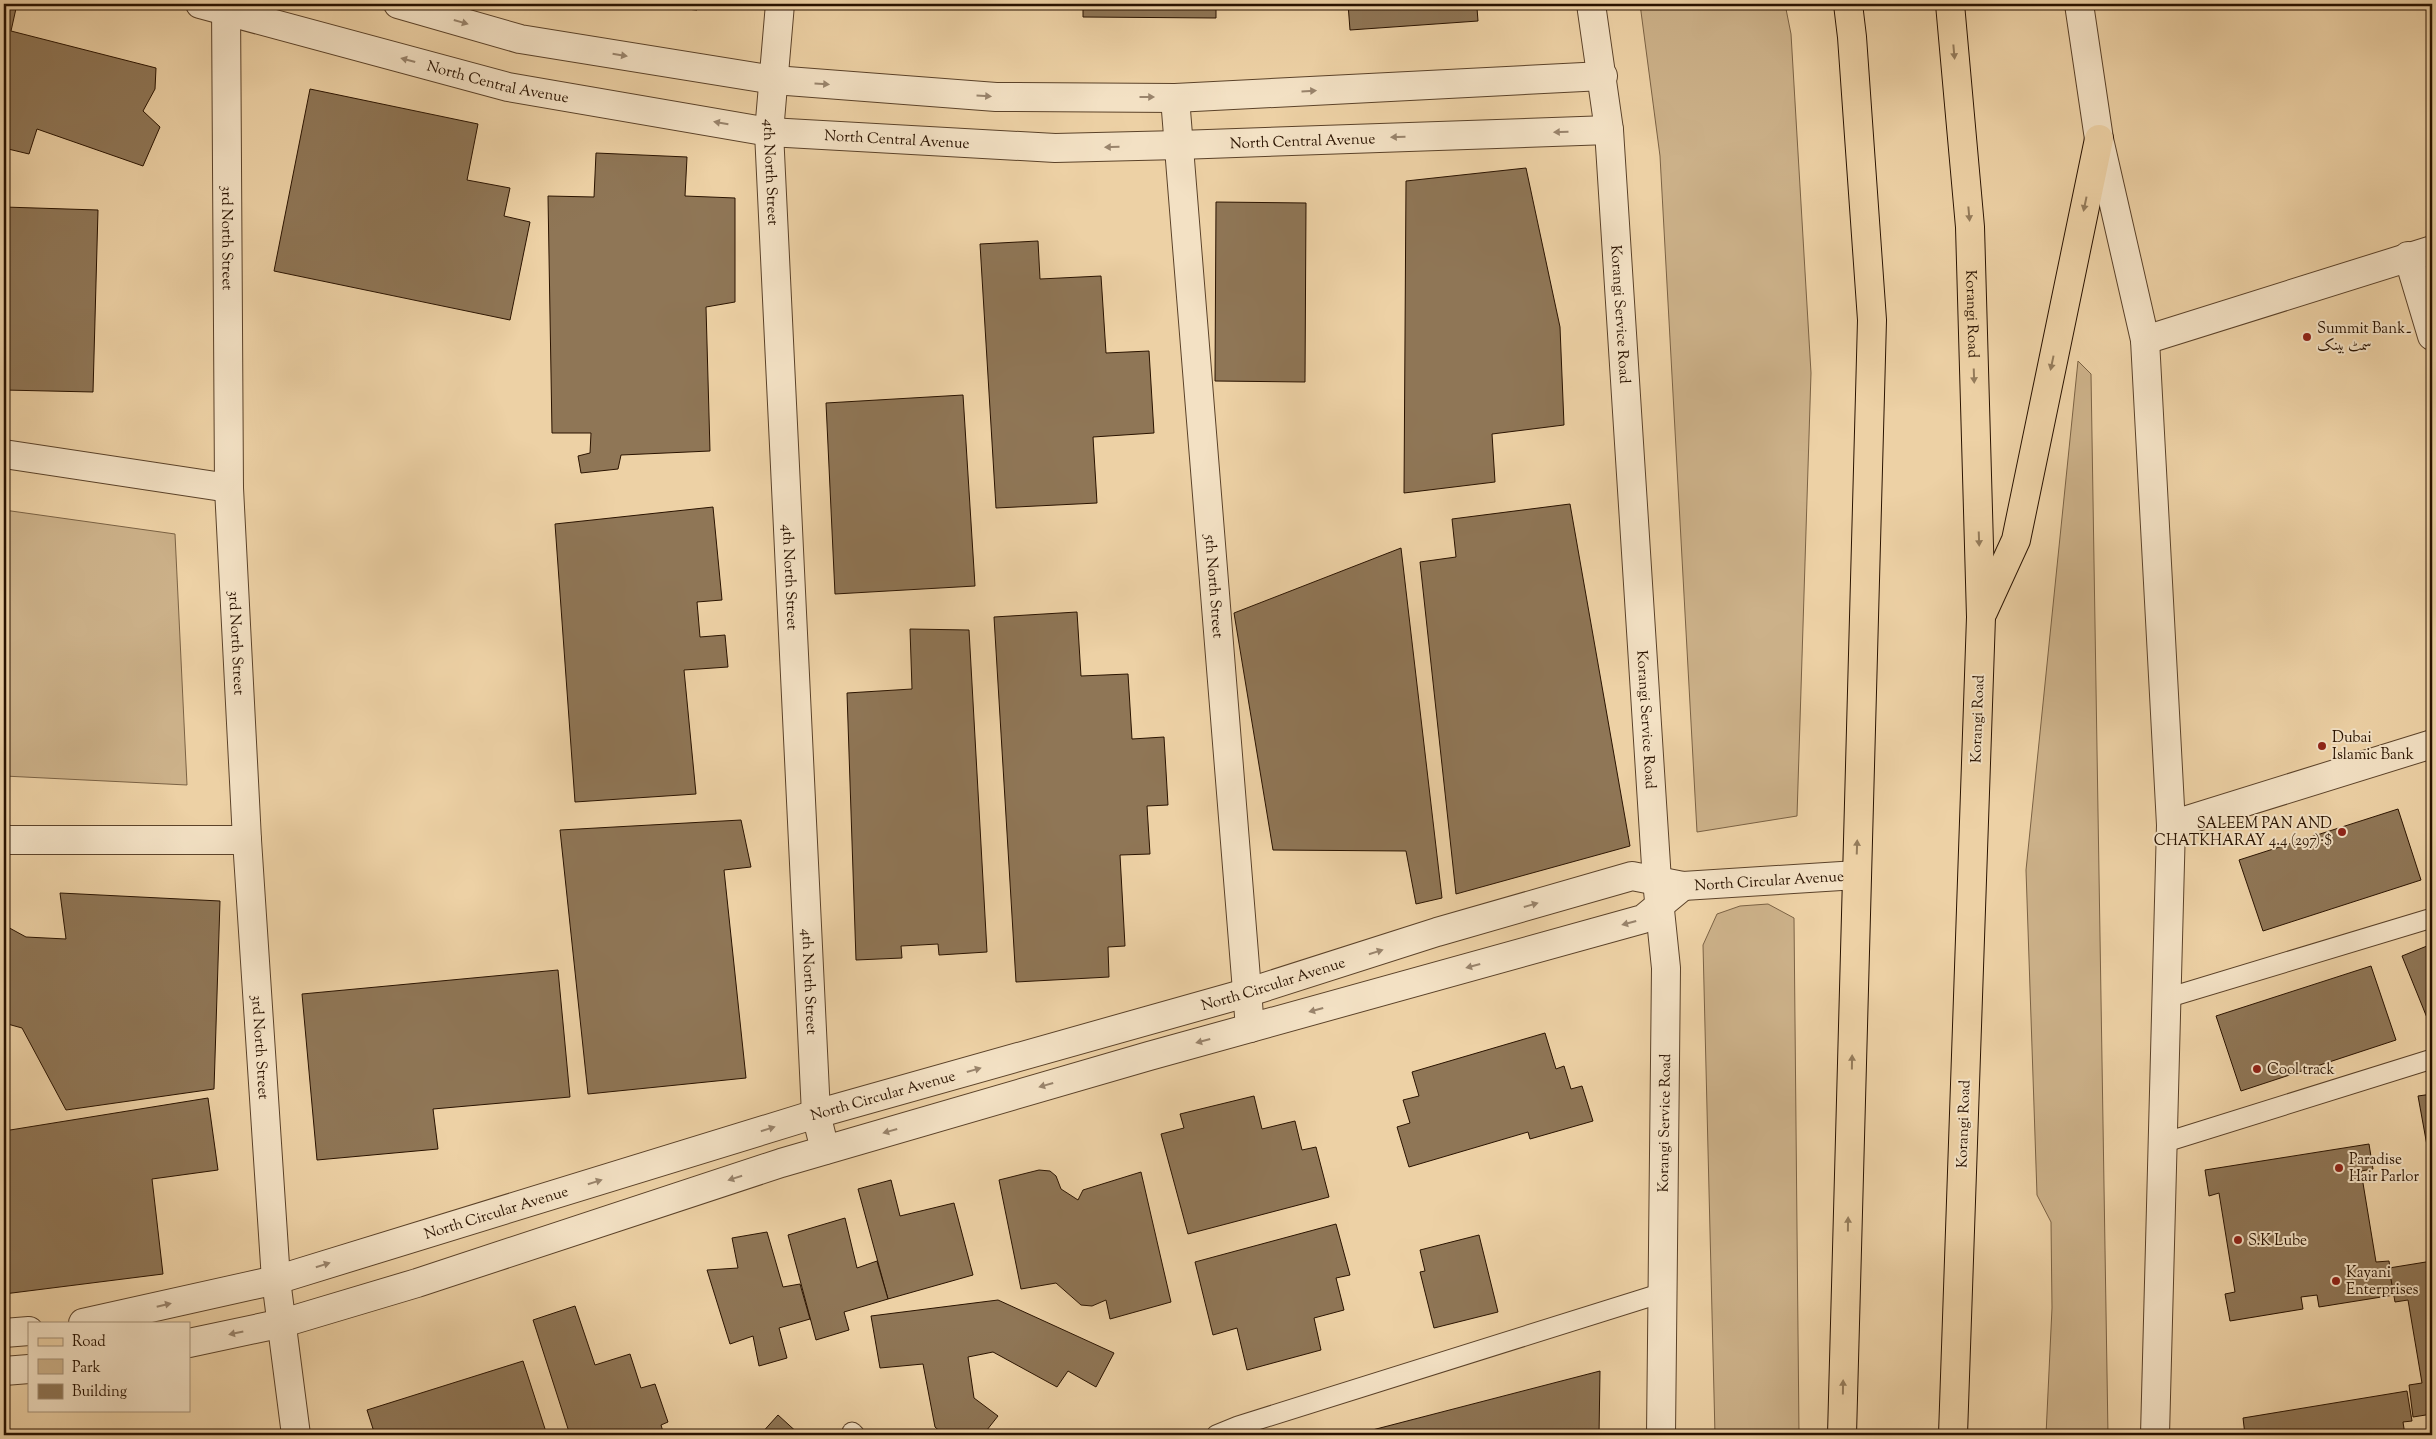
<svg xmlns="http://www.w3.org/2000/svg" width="2436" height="1439" viewBox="0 0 2436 1439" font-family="'Sorts Mill Goudy',Amiri,serif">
  <rect width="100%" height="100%" fill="#edd1a5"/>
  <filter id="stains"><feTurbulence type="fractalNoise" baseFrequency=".004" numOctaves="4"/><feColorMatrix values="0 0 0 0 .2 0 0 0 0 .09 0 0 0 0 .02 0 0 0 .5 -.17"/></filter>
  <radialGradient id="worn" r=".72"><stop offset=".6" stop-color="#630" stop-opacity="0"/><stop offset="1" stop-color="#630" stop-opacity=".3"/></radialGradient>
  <g fill="#ccb189" stroke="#7b6244">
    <polygon points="1640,4 1785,4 1791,34 1811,373 1797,816 1697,832 1660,156"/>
    <polygon points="2078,361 2091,374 2108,1435 2046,1435 2052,1308 2051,1222 2037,1195 2026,870"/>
    <polygon points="4,510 175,534 187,785 4,776"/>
    <polygon points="1768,904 1794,918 1799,1435 1715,1435 1703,945 1717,914 1740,906"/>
  </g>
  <g fill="#8f7656" stroke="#2a1300">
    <polygon points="4,4 17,4 11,31 156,68 155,89 143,111 160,127 143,166 37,129 29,154 4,148"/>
    <polygon points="630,4 698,4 697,10"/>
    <polygon points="898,4 1022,4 1022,5"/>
    <polygon points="1083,4 1216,4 1216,18 1083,17"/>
    <polygon points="1348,4 1520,4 1520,6 1477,8 1478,21 1350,30"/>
    <polygon points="310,89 478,124 467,180 510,188 504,216 530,222 510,320 274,271"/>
    <polygon points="596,153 687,157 685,196 735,198 735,302 706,307 710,451 621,455 618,469 581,473 578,456 590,453 591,433 552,433 548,196 594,197"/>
    <polygon points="1526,168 1560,327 1564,425 1492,434 1495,482 1404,493 1406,181"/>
    <polygon points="1216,202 1306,203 1305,382 1215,381"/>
    <polygon points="4,207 98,210 93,392 4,390"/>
    <polygon points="1038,241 1040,279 1101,276 1106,353 1149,351 1154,433 1093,437 1097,503 996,508 980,244"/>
    <polygon points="963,395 975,586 835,594 826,403"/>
    <polygon points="1570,504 1630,846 1456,894 1420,562 1456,557 1452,519"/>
    <polygon points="713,507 722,600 697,602 700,637 725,635 728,667 684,670 696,794 575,802 555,524"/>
    <polygon points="1401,548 1442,898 1416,904 1406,851 1273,850 1234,613"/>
    <polygon points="1077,612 1081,676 1128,674 1132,739 1164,737 1168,805 1147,806 1150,854 1120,855 1125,946 1108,947 1109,977 1016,982 994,617"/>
    <polygon points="910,629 969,630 987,952 939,955 938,944 901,946 902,958 856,960 847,693 912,689"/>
    <polygon points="2432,808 2432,821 2428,809"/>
    <polygon points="2398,809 2421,880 2263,931 2239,860"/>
    <polygon points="741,820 751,867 724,870 746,1078 588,1094 560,830"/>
    <polygon points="60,893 220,901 214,1089 66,1110 22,1028 4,1023 4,925 26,937 66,939"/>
    <polygon points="2432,944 2432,1030 2402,956"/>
    <polygon points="2371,966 2396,1040 2241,1091 2216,1016"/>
    <polygon points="558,970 570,1097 433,1109 438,1149 317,1160 302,994"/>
    <polygon points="1545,1033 1556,1069 1564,1066 1571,1089 1582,1086 1593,1121 1530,1139 1528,1132 1409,1167 1397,1127 1410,1123 1403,1100 1419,1096 1412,1072"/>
    <polygon points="2432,1094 2432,1173 2418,1096"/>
    <polygon points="1254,1096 1262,1129 1295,1121 1302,1150 1316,1147 1329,1197 1188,1234 1161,1134 1184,1128 1180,1114"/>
    <polygon points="208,1098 218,1170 152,1179 163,1274 4,1294 4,1131"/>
    <polygon points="2369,1144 2373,1169 2361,1171 2376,1262 2389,1261 2394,1295 2319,1307 2317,1295 2301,1297 2303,1309 2230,1321 2225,1294 2235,1292 2219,1193 2209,1196 2205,1170"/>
    <polygon points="1039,1170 1050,1171 1056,1176 1061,1189 1078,1200 1083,1190 1141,1172 1171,1302 1110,1319 1106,1300 1092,1306 1081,1305 1056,1283 1021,1289 999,1180"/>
    <polygon points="891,1180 900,1216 954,1203 973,1275 888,1299 858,1189"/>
    <polygon points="845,1218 857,1268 877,1261 888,1299 844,1312 849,1330 816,1340 788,1235"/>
    <polygon points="1336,1224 1350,1275 1336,1278 1344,1310 1314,1318 1321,1350 1247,1370 1237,1328 1213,1335 1195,1262"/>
    <polygon points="767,1232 783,1287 800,1284 810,1319 779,1328 787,1358 759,1366 753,1336 730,1344 707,1270 738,1268 732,1238"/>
    <polygon points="1479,1235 1498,1312 1434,1328 1420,1272 1425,1271 1420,1250"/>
    <polygon points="2432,1261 2432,1414 2413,1417 2409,1385 2422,1383 2408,1300 2395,1302 2389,1268"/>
    <polygon points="998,1300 1114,1353 1096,1387 1068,1371 1057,1387 993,1352 968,1357 974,1398 998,1416 983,1435 944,1435 935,1427 923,1364 880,1368 871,1316"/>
    <polygon points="575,1306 595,1365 630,1354 641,1388 655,1384 668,1422 661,1425 664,1435 570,1435 533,1320"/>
    <polygon points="523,1361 547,1435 375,1435 367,1410"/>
    <polygon points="1600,1371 1599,1435 1353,1435"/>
    <polygon points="2407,1391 2412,1421 2403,1422 2405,1435 2245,1435 2243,1418"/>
    <polygon points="778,1415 800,1435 760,1435"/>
  </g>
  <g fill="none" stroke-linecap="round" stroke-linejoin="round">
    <defs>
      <g id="service">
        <polyline points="2167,998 2432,918"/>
        <polyline points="2163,1143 2432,1059"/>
        <polyline points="852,1432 855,1435"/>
        <polyline points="1216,1435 1238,1426 1662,1293"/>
      </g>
      <g id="minor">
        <path id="s1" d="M 200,4 L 508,87 L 769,132 L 1055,148 L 1179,145 L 1609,130"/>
        <path id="s2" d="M 226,4 L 229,488 L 247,840 L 276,1280 L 296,1435"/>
        <polyline points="398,4 520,39 774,80 996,97 1175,98 1603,76"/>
        <path id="s3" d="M 780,4 L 769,132 L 816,1114 L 825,1150"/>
        <path id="s4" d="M 1591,4 L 1609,130 L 1657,881 L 1666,968 L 1661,1435"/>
        <path id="s5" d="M 1175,98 L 1250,1028"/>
        <polyline points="2408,256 2432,336"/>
        <polyline points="2145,340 2432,250"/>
        <polyline points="4,454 229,488"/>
        <polyline points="2171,825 2432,744"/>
        <polyline points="4,840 247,840"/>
      </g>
      <g id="tertiary">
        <polyline points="2079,4 2099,139 2145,340 2171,825 2155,1435"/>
        <path id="s6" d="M 83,1323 L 276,1280 L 816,1114 L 1246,993 L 1437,932 L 1632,876 L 1683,886 L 1857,875"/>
        <polyline points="4,1333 29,1331"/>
        <polyline points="189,1343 283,1323 417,1283 781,1163 1149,1056 1643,919 1683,886"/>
        <polyline points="4,1371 29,1369"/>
      </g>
      <g id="primary">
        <path id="s7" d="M 1950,4 L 1970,227 L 1981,617 L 1953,1435"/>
        <polyline points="1983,612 2016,540 2099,139"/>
        <polyline points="1842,1435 1872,320 1852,37 1848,4"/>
      </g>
    </defs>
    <use href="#service" stroke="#5b4229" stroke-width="21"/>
    <use href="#minor" stroke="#5b4229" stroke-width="30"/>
    <use href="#tertiary" stroke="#5b4229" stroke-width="30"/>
    <use href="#primary" stroke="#2a1300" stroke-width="30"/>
    <use href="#service" stroke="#f3e1c4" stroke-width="19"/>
    <use href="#minor" stroke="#f3e1c4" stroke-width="28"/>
    <use href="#tertiary" stroke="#f3e1c4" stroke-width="28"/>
    <use href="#primary" stroke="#edd1a5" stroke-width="28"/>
  </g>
  <defs><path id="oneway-solid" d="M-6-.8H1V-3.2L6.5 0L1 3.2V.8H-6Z" transform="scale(1.25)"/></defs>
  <g fill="#99846c">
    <use href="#oneway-solid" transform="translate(461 22) rotate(16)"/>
    <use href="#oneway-solid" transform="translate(620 55) rotate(9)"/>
    <use href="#oneway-solid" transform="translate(408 60) rotate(-165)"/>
    <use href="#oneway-solid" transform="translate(822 84) rotate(4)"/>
    <use href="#oneway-solid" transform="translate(1309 91) rotate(-3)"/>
    <use href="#oneway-solid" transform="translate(984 96) rotate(4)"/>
    <use href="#oneway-solid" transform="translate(1147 97)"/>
    <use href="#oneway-solid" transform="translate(721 123) rotate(-170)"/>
    <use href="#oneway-solid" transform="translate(1561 132) rotate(178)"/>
    <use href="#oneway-solid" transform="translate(1398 137) rotate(178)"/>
    <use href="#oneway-solid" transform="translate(1112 147) rotate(179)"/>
    <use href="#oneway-solid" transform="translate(1531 905) rotate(-16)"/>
    <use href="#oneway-solid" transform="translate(1629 923) rotate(165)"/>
    <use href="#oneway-solid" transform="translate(1376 952) rotate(-18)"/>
    <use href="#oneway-solid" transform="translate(1473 966) rotate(165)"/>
    <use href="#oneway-solid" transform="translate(1316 1010) rotate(165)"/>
    <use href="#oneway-solid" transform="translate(1203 1041) rotate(165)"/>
    <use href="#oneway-solid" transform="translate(974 1070) rotate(-16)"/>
    <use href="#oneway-solid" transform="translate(1046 1085) rotate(164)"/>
    <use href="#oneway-solid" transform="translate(768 1129) rotate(-17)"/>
    <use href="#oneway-solid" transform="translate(890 1131) rotate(164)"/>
    <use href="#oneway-solid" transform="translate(735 1178) rotate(162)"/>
    <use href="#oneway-solid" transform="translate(595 1182) rotate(-17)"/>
    <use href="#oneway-solid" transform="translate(323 1265) rotate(-17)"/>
    <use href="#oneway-solid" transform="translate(164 1305) rotate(-13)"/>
    <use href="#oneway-solid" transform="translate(236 1333) rotate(168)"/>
  </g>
  <g fill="#957c5b">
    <use href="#oneway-solid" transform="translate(1954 52) rotate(85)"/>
    <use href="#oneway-solid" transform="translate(2085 204) rotate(102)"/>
    <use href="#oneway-solid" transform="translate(1969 214) rotate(85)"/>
    <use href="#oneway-solid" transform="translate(2052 363) rotate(102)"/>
    <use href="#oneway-solid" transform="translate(1974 376) rotate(88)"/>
    <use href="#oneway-solid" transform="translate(1979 539) rotate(88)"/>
    <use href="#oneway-solid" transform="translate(1857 847) rotate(-88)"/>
    <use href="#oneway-solid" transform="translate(1852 1062) rotate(-89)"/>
    <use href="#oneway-solid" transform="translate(1848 1224) rotate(-89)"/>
    <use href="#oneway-solid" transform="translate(1843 1387) rotate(-89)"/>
  </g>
  <g fill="#8f2418" stroke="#f3e1c4" stroke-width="2">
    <circle cx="2307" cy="337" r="5"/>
    <circle cx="2322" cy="746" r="5"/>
    <circle cx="2342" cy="832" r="5"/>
    <circle cx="2257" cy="1069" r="5"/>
    <circle cx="2339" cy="1168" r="5"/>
    <circle cx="2238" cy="1240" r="5"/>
    <circle cx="2336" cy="1281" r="5"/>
  </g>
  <g text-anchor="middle" stroke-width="4" stroke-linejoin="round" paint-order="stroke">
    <g font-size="15" fill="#2a1300" stroke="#f3e1c4">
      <text dy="5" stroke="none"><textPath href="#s1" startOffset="308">North Central Avenue</textPath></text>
      <text dy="5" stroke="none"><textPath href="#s1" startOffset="712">North Central Avenue</textPath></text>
      <text dy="5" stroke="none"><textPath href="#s1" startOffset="1118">North Central Avenue</textPath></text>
      <text dy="5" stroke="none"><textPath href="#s3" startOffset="169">4th North Street</textPath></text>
      <text dy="5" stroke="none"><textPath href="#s2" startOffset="234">3rd North Street</textPath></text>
      <text dy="5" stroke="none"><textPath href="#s4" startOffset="312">Korangi Service Road</textPath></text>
      <text dy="5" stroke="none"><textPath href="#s7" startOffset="311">Korangi Road</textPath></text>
      <text dy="5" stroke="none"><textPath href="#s3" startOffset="574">4th North Street</textPath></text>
      <text dy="5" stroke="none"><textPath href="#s5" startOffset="490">5th North Street</textPath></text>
      <text dy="5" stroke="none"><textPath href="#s2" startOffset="639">3rd North Street</textPath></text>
      <text dy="5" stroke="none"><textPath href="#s4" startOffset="718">Korangi Service Road</textPath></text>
      <text transform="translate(1977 719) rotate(-88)" y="5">Korangi Road</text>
      <text dy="5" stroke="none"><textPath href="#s6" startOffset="1751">North Circular Avenue</textPath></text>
      <text dy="5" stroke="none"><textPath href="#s3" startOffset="979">4th North Street</textPath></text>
      <text dy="5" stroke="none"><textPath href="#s6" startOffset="1238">North Circular Avenue</textPath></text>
      <text dy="5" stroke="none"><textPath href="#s2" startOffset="1044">3rd North Street</textPath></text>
      <text dy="5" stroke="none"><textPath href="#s6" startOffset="832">North Circular Avenue</textPath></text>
      <text transform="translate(1664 1123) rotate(-89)" y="5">Korangi Service Road</text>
      <text transform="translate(1963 1124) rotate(-88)" y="5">Korangi Road</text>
      <text dy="5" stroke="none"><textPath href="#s6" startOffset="428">North Circular Avenue</textPath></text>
    </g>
    <g font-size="15" fill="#2a1300" stroke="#f3e1c4" text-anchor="start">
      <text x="2317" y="333">Summit Bank۔<tspan x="2317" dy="17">سمٹ بینک</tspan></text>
      <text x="2332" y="742">Dubai<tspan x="2332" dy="17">Islamic Bank</tspan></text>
      <text x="2332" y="828" text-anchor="end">SALEEM PAN AND<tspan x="2332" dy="17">CHATKHARAY 4.4 (297)·$</tspan></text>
      <text x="2267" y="1074">Cool track</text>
      <text x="2349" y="1164">Paradise<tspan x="2349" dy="17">Hair Parlor</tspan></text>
      <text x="2248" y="1245">S.K Lube</text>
      <text x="2346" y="1277">Kayani<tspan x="2346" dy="17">Enterprises</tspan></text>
    </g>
  </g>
  <rect width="2436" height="1439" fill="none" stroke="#edd1a5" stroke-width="20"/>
  <rect x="5" y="5" width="2426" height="1429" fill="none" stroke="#2a1300" stroke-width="2.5"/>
  <rect x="10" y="10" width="2416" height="1419" fill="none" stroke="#2a1300"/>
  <rect x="28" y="1322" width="162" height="90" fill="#f3e1c4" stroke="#a38f76"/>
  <rect x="38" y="1338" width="25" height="8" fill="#edd1a5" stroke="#a38f76"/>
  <text x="72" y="1346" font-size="15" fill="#2a1300">Road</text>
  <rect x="38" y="1359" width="25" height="15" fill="#ccb189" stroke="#a38f76"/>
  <text x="72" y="1372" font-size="15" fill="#2a1300">Park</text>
  <rect x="38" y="1384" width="25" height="15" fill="#8f7656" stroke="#a38f76"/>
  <text x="72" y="1396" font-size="15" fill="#2a1300">Building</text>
  <rect width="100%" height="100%" filter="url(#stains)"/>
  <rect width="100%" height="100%" fill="url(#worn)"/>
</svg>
